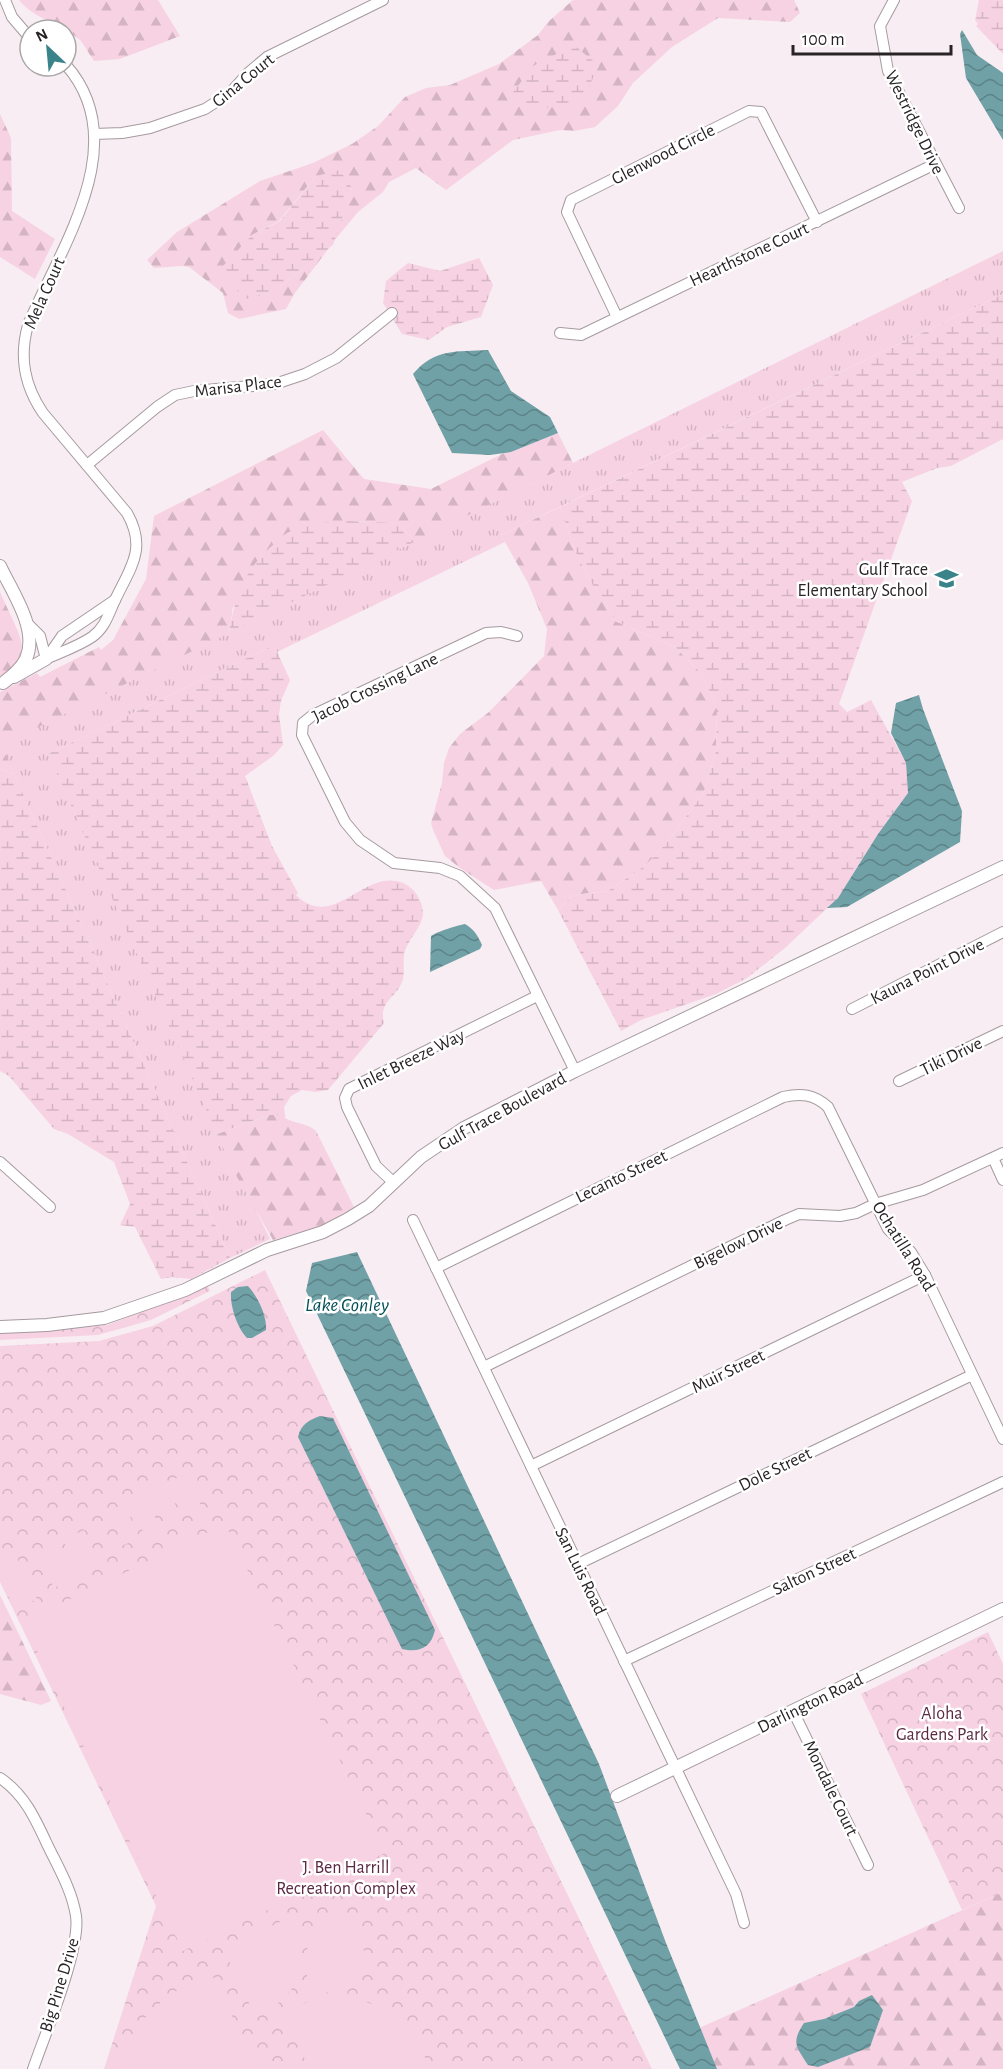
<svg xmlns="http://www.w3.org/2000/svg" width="1003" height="2069" viewBox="0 0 1003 2069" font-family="'Alegreya Sans',sans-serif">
  <defs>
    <pattern id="grass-tufts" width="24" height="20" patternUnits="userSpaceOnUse" patternTransform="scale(1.5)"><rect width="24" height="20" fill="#f7d2e3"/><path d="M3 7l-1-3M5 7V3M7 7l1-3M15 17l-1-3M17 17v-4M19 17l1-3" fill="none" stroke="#d4b4c3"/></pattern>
    <pattern id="forest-firs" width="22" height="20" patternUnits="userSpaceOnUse" patternTransform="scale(1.5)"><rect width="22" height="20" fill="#f7d2e3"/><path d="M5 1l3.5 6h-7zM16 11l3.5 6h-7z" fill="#d4b4c3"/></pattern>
    <pattern id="wetland-marsh" width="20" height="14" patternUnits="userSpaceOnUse" patternTransform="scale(1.5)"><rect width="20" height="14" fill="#f7d2e3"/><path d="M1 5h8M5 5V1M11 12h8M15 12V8" fill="none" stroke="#d4b4c3"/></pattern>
    <pattern id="park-crowns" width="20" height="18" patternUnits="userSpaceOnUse" patternTransform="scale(1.5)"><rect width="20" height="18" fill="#f7d2e3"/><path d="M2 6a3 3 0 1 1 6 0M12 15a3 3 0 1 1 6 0" fill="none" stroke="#d4b4c3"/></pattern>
    <pattern id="water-waves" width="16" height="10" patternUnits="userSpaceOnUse" patternTransform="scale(1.5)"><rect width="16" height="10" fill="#70a1a6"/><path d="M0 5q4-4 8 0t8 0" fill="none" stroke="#5c8387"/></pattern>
  </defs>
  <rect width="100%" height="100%" fill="#f8edf2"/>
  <polygon fill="url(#grass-tufts)" points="1003,251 1003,294 501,535 505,542 277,652 274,645 48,754 219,1134 270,1239 230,1258 1,745"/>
  <g fill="url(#forest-firs)">
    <path d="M 19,0 L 158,0 L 180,36 L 120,59 L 94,61 C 89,54 85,46 80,40 C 62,24 34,19 19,0 Z"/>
    <polygon points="573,0 794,0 800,13 790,22 718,18 672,47 633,83 618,106 595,127 574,131 560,130 513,140 446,190 416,168 389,182 383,192 358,212 334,241 352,188 316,176 279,221 252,235 276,290 329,248 295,293 286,309 239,319 228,313 223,293 189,267 182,266 154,268 147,260 177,232 260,181 313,163 352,144 378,126 405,97 426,88 450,85 499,64 538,35 548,22"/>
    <polygon points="0,114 11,138 12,211 55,239 35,279 0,257"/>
    <polygon points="323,430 364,479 431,489 504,453 511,452 558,433 573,463 414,542 398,523 349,521 233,607 229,633 2,745 14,774 0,769 0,692 37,673 40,677 99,647 101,650 113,640 146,579 154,516"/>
    <polygon points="560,507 576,553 592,584 605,601 615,621 675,647 702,674 717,709 716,751 704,792 670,839 646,865 608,891 573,895 558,910 541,881 494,890 460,868 445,856 433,830 431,823 442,783 444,763 449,748 460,734 489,712 544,656 547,629 528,583 501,535"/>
    <path d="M 0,592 C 5,604 11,615 16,627 C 28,654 21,659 0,678 Z"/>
    <path d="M 269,1115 L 285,1115 L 285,1118 C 296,1124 308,1123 316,1131 L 354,1207 L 321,1226 L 273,1240 L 233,1170 L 217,1134 Z"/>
    <polygon points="0,1595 51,1701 41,1705 0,1694"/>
    <polygon points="1003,1892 1003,2069 708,2069 688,2033"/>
  </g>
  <g fill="url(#wetland-marsh)">
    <polygon points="979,0 1003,0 1003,54 976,26 978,24 975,20"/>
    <polygon points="574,45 599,66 583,98 550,108 508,99 533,66"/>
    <polygon points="340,170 352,188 333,245 276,290 243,300 223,266 252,235 280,221 316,176"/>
    <polygon points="479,258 493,285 481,317 447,327 429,340 402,334 383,303 386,281 408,263 440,271"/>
    <polygon points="1003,294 1003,439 951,466 937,468 902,482 912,501 839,704 847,712 871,700 906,763 908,793 878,834 838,898 785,948 747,978 716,994 641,1020 621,1031 558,910 573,895 608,891 646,865 670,839 704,792 716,751 717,709 702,674 675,647 615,621 605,601 592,584 576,553 560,507"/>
    <path d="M 349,521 L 398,523 L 414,542 L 229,633 C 235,595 245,569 274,544 C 279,540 284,534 289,532 C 307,522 329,523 349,521 Z"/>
    <path d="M 274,645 L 290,680 L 281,701 L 279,714 L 283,745 L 273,756 L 245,776 L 272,846 L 298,893 L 296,895 C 335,933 365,865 405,884 C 416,889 426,906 422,919 C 419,930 408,940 405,951 C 402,960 405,970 403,979 C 398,998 378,1000 384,1023 L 328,1090 L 316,1092 L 302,1090 L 291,1096 L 284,1107 L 285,1115 L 269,1115 L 217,1134 L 48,754 Z"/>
    <polygon points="0,769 14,774 230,1258 191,1279 172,1277 161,1279 135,1227 120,1225 130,1204 114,1162 68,1134 54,1129 9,1076 0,1071"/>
  </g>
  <g fill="url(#park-crowns)">
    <polygon points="265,1270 652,2069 104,2069 156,1906 0,1582 0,1346 99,1341 153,1326"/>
    <polygon points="207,1284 210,1291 151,1320 98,1335 0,1340 0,1332 48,1331 107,1325 187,1295"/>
    <polygon points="988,1632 1003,1664 1003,1892 962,1910 861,1694"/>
  </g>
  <g fill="#f7d2e3">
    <polygon points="186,1474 202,1508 186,1516 170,1481"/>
    <polygon points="165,1484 182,1518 166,1525 150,1491"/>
    <polygon points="144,1494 160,1528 145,1536 129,1501"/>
    <polygon points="124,1504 140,1538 124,1545 108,1511"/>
    <polygon points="225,1524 385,1853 183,1951 23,1622"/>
    <polygon points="84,1530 101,1565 80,1576 63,1540"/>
    <polygon points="59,1542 76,1577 54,1588 37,1552"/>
    <polygon points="13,1550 37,1599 15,1610 0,1579 0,1556"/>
    <path d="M 346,1912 L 370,1964 L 366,1973 L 316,1998 C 295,1959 305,1930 346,1912 Z"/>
    <path d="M 290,1917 C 313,1963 301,1994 256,2018 L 227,1956 L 229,1947 Z"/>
    <path d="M 211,1973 L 258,2069 L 114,2069 C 136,2019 161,1995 211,1973 Z"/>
    <polygon points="330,1998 355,1998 383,2008 403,2023 417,2040 427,2062 413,2069 310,2069 282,2014 309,2001"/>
  </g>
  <g fill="url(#water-waves)">
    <polygon points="962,30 977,55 1003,73 1003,140 966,78 960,34"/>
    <path d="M 488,350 L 511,391 L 550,417 L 558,433 L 511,452 L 490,455 L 452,453 L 413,374 C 435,348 457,352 488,350 Z"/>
    <polygon points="919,695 923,709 962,811 960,842 847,907 827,908 838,898 878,834 908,793 906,763 891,733 896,703"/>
    <path d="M 465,924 C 474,929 478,936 482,945 L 480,949 L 430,972 L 431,936 C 436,932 458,925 465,924 Z"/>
    <polygon points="357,1252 599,1764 666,1943 717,2069 680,2069 306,1291 312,1263"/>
    <path d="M 248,1286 C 258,1297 267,1316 266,1330 L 252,1338 L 247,1338 C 237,1328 230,1306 231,1292 L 238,1287 Z"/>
    <path d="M 320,1416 L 333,1418 L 435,1630 C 431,1648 419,1653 402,1649 L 298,1437 C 301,1424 309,1420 320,1416 Z"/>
    <path d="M 872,1995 L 883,2010 L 870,2047 L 818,2067 L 808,2065 C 796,2046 791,2043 804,2023 L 824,2019 L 854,2007 L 859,2001 Z"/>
  </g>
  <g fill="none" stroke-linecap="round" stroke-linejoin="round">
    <defs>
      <g id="minor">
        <polyline points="5,0 12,17 30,38"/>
        <polyline points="894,0 880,26 888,71 959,208"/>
        <polyline points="94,134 122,133 150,128 205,109 230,93 248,73 267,57 383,0"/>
        <polyline points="617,317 567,212 571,200 749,111 761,112 817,222"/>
        <polyline points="560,333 581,335 935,164"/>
        <polyline points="87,465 157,407 175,395 194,391 275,384 305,374 336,358 392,313"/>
        <polyline points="25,621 40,636 46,659"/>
        <polyline points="517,636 501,632 486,633 313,715 303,723 302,735 345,822 360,840 394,863 440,868 460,876 495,908 575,1071"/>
        <path d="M 46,659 C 61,652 79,646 92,637 C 106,627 109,612 116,598 C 131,567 147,548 127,513 L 43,413 C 24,385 19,357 28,325 C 60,248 135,143 66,65"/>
        <polyline points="46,659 62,636 115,600"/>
        <polyline points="852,1009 1003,932"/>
        <polyline points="899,1081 1003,1031"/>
        <polyline points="993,1158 1003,1180"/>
        <polyline points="0,1162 50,1207"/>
        <polyline points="393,1182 376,1166 347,1107 345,1098 349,1089 537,996"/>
        <polyline points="413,1220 736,1894 744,1923"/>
        <path d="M 436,1268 L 783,1097 C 801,1093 814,1094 828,1107 L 888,1229 L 911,1252 L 925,1275 L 1003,1439"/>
        <polyline points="484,1367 785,1220 799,1214 840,1216 856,1213 875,1204 923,1190 1003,1153"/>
        <polyline points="531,1466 925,1275"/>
        <polyline points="578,1564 972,1375"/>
        <polyline points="624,1661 1003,1482"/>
        <polyline points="793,1711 868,1865"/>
        <path d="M 0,1778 C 24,1794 35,1818 47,1844 C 58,1867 72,1890 76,1916 C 81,1949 45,2034 33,2069"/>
      </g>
      <g id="tertiary">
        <path d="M 0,566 C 12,592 39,629 26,659 C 21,669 12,676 3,683"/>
        <polyline points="14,677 46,659"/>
        <polyline points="0,1327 47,1325 104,1318 185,1290 267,1250 323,1232 348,1219 369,1206 421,1157 464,1128 575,1071 1003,867"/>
        <polyline points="617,1796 1003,1609"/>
      </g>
    </defs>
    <use href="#minor" stroke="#a59a9f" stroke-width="12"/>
    <use href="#tertiary" stroke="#a59a9f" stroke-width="14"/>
    <use href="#minor" stroke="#fff" stroke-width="10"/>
    <use href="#tertiary" stroke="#fff" stroke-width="12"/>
  </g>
  <defs>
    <symbol id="school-bare" viewBox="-9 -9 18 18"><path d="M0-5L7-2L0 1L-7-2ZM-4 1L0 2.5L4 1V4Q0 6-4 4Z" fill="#3b838a" stroke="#fff" stroke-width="2.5" paint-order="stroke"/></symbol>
  </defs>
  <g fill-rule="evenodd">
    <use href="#school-bare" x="930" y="562" width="33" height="33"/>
  </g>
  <g text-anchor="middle" stroke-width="5" stroke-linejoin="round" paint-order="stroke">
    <g font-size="18" fill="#282325" stroke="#fff">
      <text transform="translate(243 80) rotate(-39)" y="6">Gina Court</text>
      <text transform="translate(915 122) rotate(64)" y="6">Westridge Drive</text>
      <text transform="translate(663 154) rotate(-27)" y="6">Glenwood Circle</text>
      <text transform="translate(749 254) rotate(-25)" y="6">Hearthstone Court</text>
      <text transform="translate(44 293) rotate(-66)" y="6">Mela Court</text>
      <text transform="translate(238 386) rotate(-7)" y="6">Marisa Place</text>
      <text transform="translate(375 687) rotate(-26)" y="6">Jacob Crossing Lane</text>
      <text transform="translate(927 971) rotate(-27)" y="6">Kauna Point Drive</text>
      <text transform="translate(951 1056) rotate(-26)" y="6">Tiki Drive</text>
      <text transform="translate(411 1059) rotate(-26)" y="6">Inlet Breeze Way</text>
      <text transform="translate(502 1111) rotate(-29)" y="6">Gulf Trace Boulevard</text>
      <text transform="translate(621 1176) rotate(-26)" y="6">Lecanto Street</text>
      <text transform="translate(738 1243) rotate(-26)" y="6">Bigelow Drive</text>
      <text transform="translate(904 1246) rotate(58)" y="6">Ochatilla Road</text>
      <text transform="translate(728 1371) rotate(-26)" y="6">Muir Street</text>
      <text transform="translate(775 1469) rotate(-26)" y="6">Dole Street</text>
      <text transform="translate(581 1571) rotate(64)" y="6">San Luis Road</text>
      <text transform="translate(814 1571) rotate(-25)" y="6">Salton Street</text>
      <text transform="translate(810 1703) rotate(-26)" y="6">Darlington Road</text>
      <text transform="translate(831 1788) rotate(64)" y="6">Mondale Court</text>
      <text transform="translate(59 1985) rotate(-73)" y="6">Big Pine Drive</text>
    </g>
    <g font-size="18" fill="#282325" stroke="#fff" text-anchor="end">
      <text x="928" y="575">Gulf Trace<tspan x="928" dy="21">Elementary School</tspan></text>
    </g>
    <g font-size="18" fill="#5c2944" stroke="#fff">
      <text x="942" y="1719">Aloha<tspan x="942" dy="21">Gardens Park</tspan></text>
      <text x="346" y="1873">J. Ben Harrill<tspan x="346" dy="21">Recreation Complex</tspan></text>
    </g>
    <g font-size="20" font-style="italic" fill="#045056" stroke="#fff">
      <text x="347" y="1311">Lake Conley</text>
    </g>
  </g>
  <g transform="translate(48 48) rotate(334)"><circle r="28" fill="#ffffff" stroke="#a9a7a8" stroke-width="1.5"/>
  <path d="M0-4.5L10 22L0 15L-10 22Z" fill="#3b838a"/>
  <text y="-9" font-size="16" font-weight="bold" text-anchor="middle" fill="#282325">N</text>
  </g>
  <path d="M793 45v9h158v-9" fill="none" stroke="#282325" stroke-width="3"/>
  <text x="802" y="45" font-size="18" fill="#282325" stroke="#ffffff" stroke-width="4.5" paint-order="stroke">100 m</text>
</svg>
